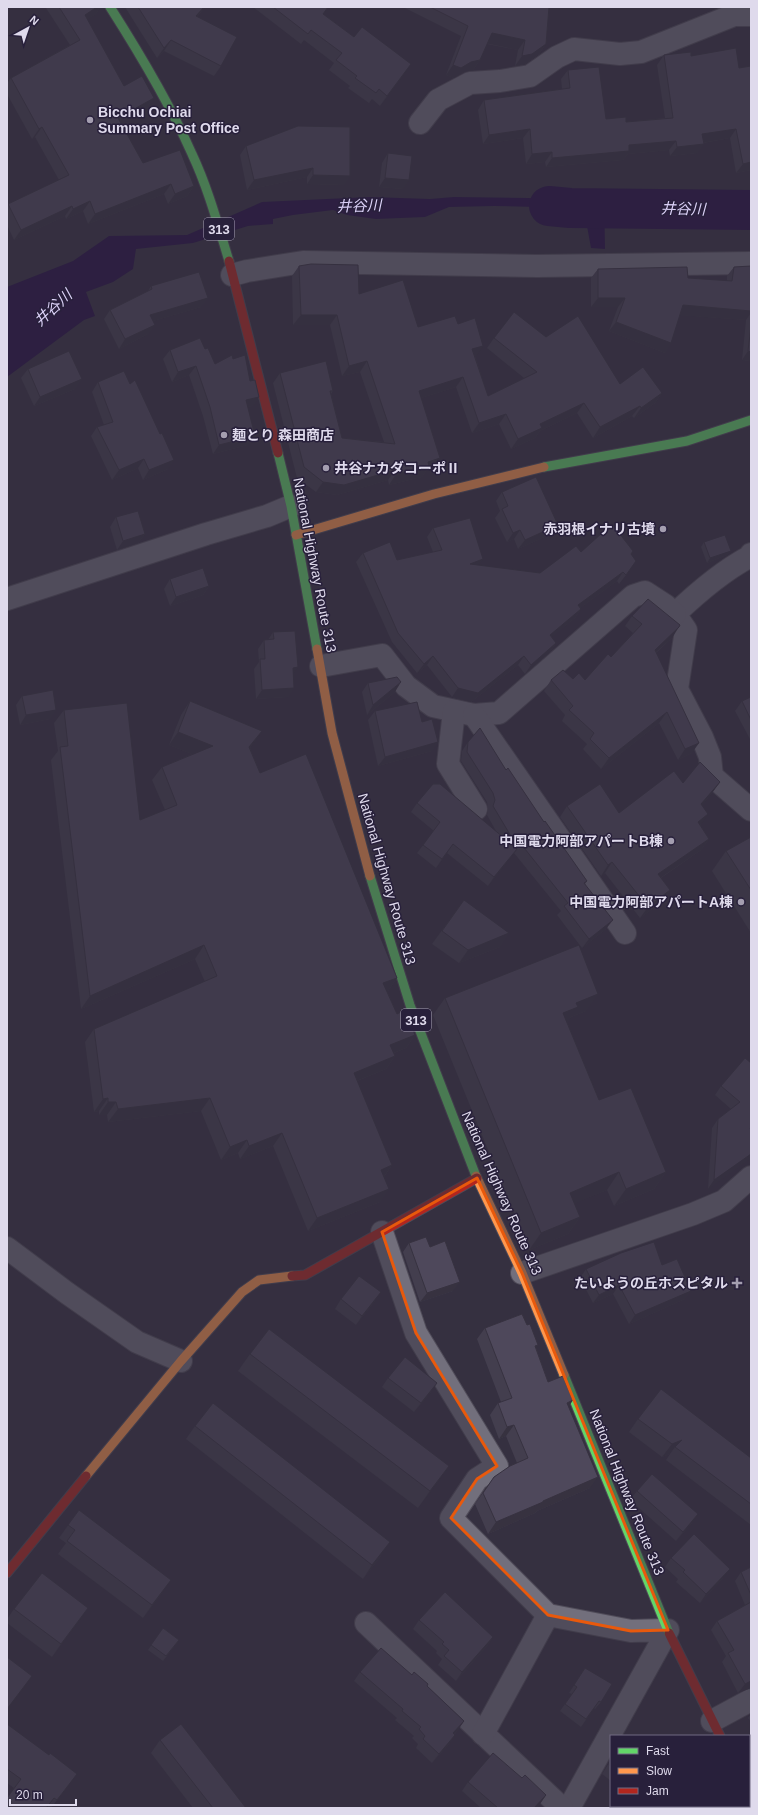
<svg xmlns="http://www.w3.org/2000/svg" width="758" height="1815" viewBox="0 0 758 1815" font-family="Helvetica,'Noto Sans JP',sans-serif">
  <rect width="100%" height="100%" fill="#353040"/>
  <polygon fill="#240d43" points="604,190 605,249 591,248 587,226 588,213 580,215 537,207 494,206 449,207 425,217 376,219 347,215 333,210 293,215 273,219 273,224 248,226 193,243 136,249 133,269 113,282 86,292 95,316 84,320 7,377 7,287 73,261 109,236 187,235 262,202 370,197 430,199 454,197 528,198 589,202 596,191"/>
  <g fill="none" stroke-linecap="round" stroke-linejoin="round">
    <polyline stroke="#240d43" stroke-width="40" points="549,206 570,208 751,210"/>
    <defs>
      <g id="street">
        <polyline points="420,123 438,100 470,83 500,81 530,76 557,57 574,49 620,54 641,52 734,15 751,15"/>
        <polyline points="232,275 247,271 303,262 537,266 751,263"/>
        <path d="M 751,554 L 749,557 C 721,572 698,592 675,614 L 686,630 L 677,689 L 702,737 L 710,757 L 712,776 L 751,810"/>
        <polyline points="7,599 206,534 267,516 291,506"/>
        <polyline points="321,666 382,655 406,686 433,706 474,715 499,713 633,596 645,592 665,605 675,614"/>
        <polyline points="454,711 448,764 476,809"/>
        <polyline points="474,715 625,933"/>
        <polyline points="382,1232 416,1333 497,1466 477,1479 451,1518 548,1615 631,1631 668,1630 569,1808"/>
        <polyline points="7,1248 67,1293 137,1342 181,1361"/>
        <polyline points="522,1273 693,1214 724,1201 751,1177"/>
        <polyline points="366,1623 562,1808"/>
        <polyline points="712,1721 751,1700"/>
        <polyline points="483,1734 548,1615"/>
      </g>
      <g id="fast">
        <path d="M 110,7 C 140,54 169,102 192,154 C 208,188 218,225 229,261"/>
        <polyline points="278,453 291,506 317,649"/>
        <polyline points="544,467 687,441 751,420"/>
        <polyline points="370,876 410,1005 476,1176"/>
        <polyline points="564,1375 669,1633"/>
      </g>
      <g id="slow">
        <polyline points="296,535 434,494 544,467"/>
        <polyline points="317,649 332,733 370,876"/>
        <polyline points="476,1176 522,1273 564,1375"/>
        <polyline points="86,1476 181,1361 242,1292 259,1280 292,1276"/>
      </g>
      <g id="jam">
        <polyline points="229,261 278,453"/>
        <polyline points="292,1276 305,1275 477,1178"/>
        <polyline points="7,1573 86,1476"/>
        <polyline points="669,1633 720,1736"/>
        <polyline points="749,1789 751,1793"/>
      </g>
    </defs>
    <use href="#street" stroke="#504c59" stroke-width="24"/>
    <use href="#fast" stroke="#504c59" stroke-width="11"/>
    <use href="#slow" stroke="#504c59" stroke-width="11"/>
    <use href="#jam" stroke="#504c59" stroke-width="11"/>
    <use href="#street" stroke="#726f7c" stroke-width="22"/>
    <use href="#fast" stroke="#63d668" stroke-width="9"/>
    <use href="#slow" stroke="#ff974d" stroke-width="9"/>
    <use href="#jam" stroke="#b3261e" stroke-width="9"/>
  </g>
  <g fill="#433e4e">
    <polygon points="47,7 100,7 96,14 87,19 124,86 154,98 146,108 120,122 143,163 194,186 187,196 168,204 164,194 88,224 83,211 66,219 65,216 14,240 7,225 7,205 8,204 59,180 35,137 32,139 7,94 7,83 11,78 70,45 46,8"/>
    <polygon points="125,7 205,7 197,17 221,66 214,76 164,51 157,58"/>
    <polygon points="253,7 328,7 323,14 404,74 380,106 372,99 369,103 348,88 350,86 329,70 334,63 304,40 301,44"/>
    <polygon points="403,7 549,7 546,44 539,54 525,64 515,66 518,50 487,44 480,60 473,70 464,72 454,78 446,75 461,36"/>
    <polygon points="664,55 691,56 739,68 751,66 751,170 736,173 730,138 703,143 697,153 670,156 669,150 628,154 623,160 546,167 545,162 526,164 523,138 483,144 478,110 484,100 562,89 561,79 568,70 606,119 626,122 665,118 657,65"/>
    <polygon points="298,126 344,185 307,184 307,177 247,190 240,155 246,146"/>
    <polygon points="388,153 403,189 379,187 382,163"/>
    <polygon points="299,266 359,294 418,327 458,324 476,356 475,356 488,396 524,378 487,348 494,338 546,337 620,384 662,393 655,403 634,418 632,416 593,438 577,413 540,431 535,438 511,449 499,424 472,433 456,387 421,398 440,458 433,468 426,471 422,477 389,485 388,480 337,495 316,492 297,478 273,383 280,373 333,391 331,394 342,438 384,442 360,372 342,376 330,325 293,325 292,276"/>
    <polygon points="751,266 751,361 742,360 746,320 680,315 665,353 609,331 618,307 591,307 591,278 598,269 688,278 727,281 727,276 734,267"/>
    <polygon points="151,286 201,307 153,321 148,334 119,349 104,319 110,310 148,291"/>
    <polygon points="205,349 215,364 253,406 247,407 248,445 213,454 203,416 189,375 172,382 163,359 170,350"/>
    <polygon points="28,369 75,389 34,406 21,378"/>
    <polygon points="98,382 168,469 143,480 138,468 112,480 91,436 97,427 104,425 92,392"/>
    <polygon points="502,492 558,525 551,534 518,549 514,539 507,542 495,518 500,511 496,501"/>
    <polygon points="116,517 145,534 138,543 117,550 110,527"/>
    <polygon points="433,528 478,565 540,573 581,552 633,551 631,554 630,570 619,584 617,581 580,608 581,609 575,618 551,637 556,643 550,652 525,674 518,665 471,702 452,697 427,665 417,673 392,642 356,562 363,553 397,560 433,552 427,537"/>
    <polygon points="704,542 727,555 707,563 701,547"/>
    <polygon points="170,579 209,586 203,595 170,606 164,589"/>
    <polygon points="632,616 672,638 656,653 692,753 678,760 659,723 601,769 583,749 587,744 562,721 565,715 544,691 551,680 573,679 585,680 611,657 633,633 625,626"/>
    <polygon points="273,632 293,673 288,697 256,699 254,669 259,662 258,649 264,640 268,640"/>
    <polygon points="368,683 395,692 367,715 362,692"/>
    <polygon points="22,696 50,719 20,725 16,705"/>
    <polygon points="751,697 751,741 735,711 742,701"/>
    <polygon points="190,701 262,731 250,748 260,773 397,978 388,991 387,991 397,1014 415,1035 406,1048 394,1053 395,1056 386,1069 357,1081 392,1165 384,1177 380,1202 308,1231 273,1146 240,1159 238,1153 221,1160 201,1111 108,1122 107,1115 99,1115 99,1111 94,1112 85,1042 94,1029 205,982 195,959 81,1009 51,760 58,751 54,723 64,710 140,820 165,810 152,780 162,767 192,754 169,745 181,715"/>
    <polygon points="375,711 422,722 432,751 378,766 368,720"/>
    <polygon points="468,742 506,770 587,881 585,884 606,929 582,948 557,915 561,911 514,853 488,886 447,853 436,868 417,853 434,831 411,812 417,803 496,831 487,815 488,809 487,802 461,761 462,751"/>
    <polygon points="720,782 712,793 702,805 701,824 700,825 709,839 701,850 661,878 670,890 663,901 640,918 605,873 601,876 560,817 567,806 619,813"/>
    <polygon points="751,837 751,933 712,871 726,851"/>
    <polygon points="464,900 500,947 459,963 432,944"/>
    <polygon points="445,998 586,1011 571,1017 567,1022 599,1100 666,1172 654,1189 614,1206 607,1190 574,1203 580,1217 568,1234 529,1250 433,1015"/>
    <polygon points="751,1063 751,1129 708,1189 712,1128 718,1119 731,1109 715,1095 721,1086"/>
    <polygon points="409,1243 430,1247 453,1291 420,1302 403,1252"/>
    <polygon points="662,1265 685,1299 629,1324 613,1294 593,1303 580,1278 586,1269"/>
    <polygon points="341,1299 375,1301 356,1325 335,1309"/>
    <polygon points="485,1328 536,1348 548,1382 573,1400 568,1407 590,1488 537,1511 535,1513 488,1534 475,1504 494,1477 517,1463 506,1436 499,1439 490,1415 498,1403 501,1402 477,1339"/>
    <polygon points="250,1354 449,1466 418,1508 238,1371"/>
    <polygon points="388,1378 431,1392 414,1412 382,1387"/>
    <polygon points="638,1419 751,1458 751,1525 666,1460 670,1454 662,1457 629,1432"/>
    <polygon points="195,1426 381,1556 363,1579 186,1439"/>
    <polygon points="637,1491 692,1523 676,1541 630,1500"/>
    <polygon points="79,1510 162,1593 143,1618 58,1554 66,1543 59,1538"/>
    <polygon points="671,1558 723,1578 700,1603 676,1582 678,1579 665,1567"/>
    <polygon points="751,1567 751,1688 738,1693 722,1662 726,1656 711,1630 717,1621 745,1605 735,1581 741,1572"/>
    <polygon points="88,1608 52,1657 7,1623 7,1619 14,1609"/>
    <polygon points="419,1620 493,1637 487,1646 456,1681 438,1665 442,1659 436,1653 437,1651 413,1629"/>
    <polygon points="163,1628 179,1640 163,1661 148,1650"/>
    <polygon points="585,1668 601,1702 595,1709 594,1708 581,1727 560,1711 572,1694 569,1693"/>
    <polygon points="360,1672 412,1675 427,1686 464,1721 455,1734 449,1744 432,1763 416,1748 418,1744 412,1738 414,1736 395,1720 397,1718 354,1681"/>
    <polygon points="751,1714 751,1722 748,1718"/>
    <polygon points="7,1724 70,1783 51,1808 49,1808 48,1807 47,1808 7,1808 7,1798 14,1788 7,1783"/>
    <polygon points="160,1740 246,1808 193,1808 151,1753"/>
    <polygon points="611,1760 611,1781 602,1774"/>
    <polygon points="522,1778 546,1795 540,1804 536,1808 481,1808 462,1791 468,1782"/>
  </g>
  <g fill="#373240">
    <polygon points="97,7 100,7 96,14 78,25 85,15"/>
    <polygon points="204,7 205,7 189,26 196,16"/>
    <polygon points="492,33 525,40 518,50 485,43"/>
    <polygon points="171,40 164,51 157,58 164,48"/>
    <polygon points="546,44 539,54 525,64 515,66 522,56"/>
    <polygon points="480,60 473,70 464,72 454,78 446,75 453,65"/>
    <polygon points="411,64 404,74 380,106 387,96"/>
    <polygon points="154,98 146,108 111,128 118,118"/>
    <polygon points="42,127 35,137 32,139 39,129"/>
    <polygon points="530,129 523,138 483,144 489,135"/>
    <polygon points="736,129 730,138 696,144 702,134"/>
    <polygon points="676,141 669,150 628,154 623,160 546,167 552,158 629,145"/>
    <polygon points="704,144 697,153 670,156 677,147"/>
    <polygon points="552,152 545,162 526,164 532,154"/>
    <polygon points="751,162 751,170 736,173 743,164"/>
    <polygon points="313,168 307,177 247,190 254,180"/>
    <polygon points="313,175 350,176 344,185 307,184"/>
    <polygon points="385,178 409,180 403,189 379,187"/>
    <polygon points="171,184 164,194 88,224 95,214"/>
    <polygon points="194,186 187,196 168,204 175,194"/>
    <polygon points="90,201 83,211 66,219 73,209"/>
    <polygon points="72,206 65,216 14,240 21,230"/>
    <polygon points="208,298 201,307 143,324 150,315"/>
    <polygon points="598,298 625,298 618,307 591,307"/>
    <polygon points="683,305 751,311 751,313 746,320 677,315"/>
    <polygon points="301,315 337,315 330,325 293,325"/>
    <polygon points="616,322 671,343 665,353 609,331"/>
    <polygon points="155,325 148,334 119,349 125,339"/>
    <polygon points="483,346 476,356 465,359 472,349"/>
    <polygon points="748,351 751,352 751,361 742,360"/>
    <polygon points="367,361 360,372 342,376 349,366"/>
    <polygon points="196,366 189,375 172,382 178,372"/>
    <polygon points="463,377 456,387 412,401 419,391"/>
    <polygon points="82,379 75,389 34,406 40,397"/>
    <polygon points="662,393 655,403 634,418 641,408"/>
    <polygon points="259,397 253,406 239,409 246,400"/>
    <polygon points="584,403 577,413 540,431 535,438 511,449 518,439 540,424"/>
    <polygon points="640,406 632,416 593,438 600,427"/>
    <polygon points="506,414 499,424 472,433 479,423"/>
    <polygon points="255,436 248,445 213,454 219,445"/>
    <polygon points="440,458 433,468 426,471 422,477 389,485 396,474"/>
    <polygon points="144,459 138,468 112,480 119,470"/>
    <polygon points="174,460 168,469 143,480 149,470"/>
    <polygon points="395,470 388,480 337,495 316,492 323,482"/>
    <polygon points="558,525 551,534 518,549 525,540"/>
    <polygon points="520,530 514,539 507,542 513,533"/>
    <polygon points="145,534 138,543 117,550 123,541"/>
    <polygon points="731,551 727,555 707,563 710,558"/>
    <polygon points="483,559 476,568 470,564"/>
    <polygon points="623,572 617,581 572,614 578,605"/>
    <polygon points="209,586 203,595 170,606 176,597"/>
    <polygon points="581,609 575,618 543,644 550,635"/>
    <polygon points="679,627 672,638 647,660 655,650"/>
    <polygon points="556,643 550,652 525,674 531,665"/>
    <polygon points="433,656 427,665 417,673 424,664"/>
    <polygon points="524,656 518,665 471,702 452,697 458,688"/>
    <polygon points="298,667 291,676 293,668"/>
    <polygon points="401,682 395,692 367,715 373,705"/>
    <polygon points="294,688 288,697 256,699 262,690"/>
    <polygon points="56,710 50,719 20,725 26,715"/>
    <polygon points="667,712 659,723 601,769 609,758"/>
    <polygon points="262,731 253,744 240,760 249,747"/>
    <polygon points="178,732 213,746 204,759 169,745"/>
    <polygon points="438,742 432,751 378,766 385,757"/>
    <polygon points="699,743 692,753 678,760 685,749"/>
    <polygon points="720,782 712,793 694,815 701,804"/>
    <polygon points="708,814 701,824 690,832 698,822"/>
    <polygon points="709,839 701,850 650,885 658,874"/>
    <polygon points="453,844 447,853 436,868 442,859"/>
    <polygon points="517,849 511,857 488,886 494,877"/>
    <polygon points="612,862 605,873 601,876 608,865"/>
    <polygon points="670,890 663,901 640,918 648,907"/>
    <polygon points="613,920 606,929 582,948 589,939"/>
    <polygon points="509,933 500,947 459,963 468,950"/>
    <polygon points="204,945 195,959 81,1009 90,996"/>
    <polygon points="397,978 388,991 374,996 383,983"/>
    <polygon points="598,994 586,1011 571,1017 566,1024 563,1013 576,1003"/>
    <polygon points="415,1035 406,1048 381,1058 390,1045"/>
    <polygon points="395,1056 386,1069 344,1086 354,1073"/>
    <polygon points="108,1098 99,1111 94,1112 103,1099"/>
    <polygon points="210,1098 201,1111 108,1122 118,1109"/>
    <polygon points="108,1102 116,1102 107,1115 99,1115"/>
    <polygon points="282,1133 273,1146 240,1159 249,1146"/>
    <polygon points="247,1140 238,1153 221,1160 230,1147"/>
    <polygon points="751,1154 751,1158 708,1189 714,1180"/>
    <polygon points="392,1165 383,1178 381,1170"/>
    <polygon points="619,1172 607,1190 558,1210 570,1193"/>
    <polygon points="666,1172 654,1189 614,1206 626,1189"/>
    <polygon points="389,1189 380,1202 308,1231 317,1218"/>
    <polygon points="580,1217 568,1234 529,1250 541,1233"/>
    <polygon points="460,1282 453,1291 420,1302 427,1293"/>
    <polygon points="619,1285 613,1294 593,1303 599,1295"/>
    <polygon points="691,1291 685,1299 629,1324 635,1315"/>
    <polygon points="381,1292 375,1301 356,1325 362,1316"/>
    <polygon points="437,1383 431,1392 414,1412 421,1403"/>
    <polygon points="573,1400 565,1412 567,1403"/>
    <polygon points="514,1425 506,1436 499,1439 507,1427"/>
    <polygon points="682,1440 675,1447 670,1454 662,1457 672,1444"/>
    <polygon points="449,1466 437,1483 418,1508 430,1491"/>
    <polygon points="598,1477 590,1488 537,1511 535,1513 488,1534 496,1522 543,1501"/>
    <polygon points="698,1514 692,1523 676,1541 683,1532"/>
    <polygon points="390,1542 381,1556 363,1579 372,1565"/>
    <polygon points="730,1569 723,1578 700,1603 706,1594"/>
    <polygon points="171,1580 162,1593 143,1618 152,1605"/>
    <polygon points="88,1608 79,1621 52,1657 61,1644"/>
    <polygon points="493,1637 487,1646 456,1681 462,1672"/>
    <polygon points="32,1676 23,1689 7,1710 7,1709"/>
    <polygon points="751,1681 751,1688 738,1693 745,1684"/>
    <polygon points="464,1721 458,1730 447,1742 453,1733"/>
    <polygon points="455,1735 449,1744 432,1763 439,1754"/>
    <polygon points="546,1795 540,1804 537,1808 534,1808"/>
  </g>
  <g fill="#4e485b" stroke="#373240">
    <polygon points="59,7 97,7 85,15 124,86 142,76 154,98 118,118 143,163 180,150 194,186 175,194 171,184 95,214 90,201 73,209 72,206 21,230 8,204 69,175 42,127 39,129 11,78 80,40"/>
    <polygon points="138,7 204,7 196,16 237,37 221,66 171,40 164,48"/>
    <polygon points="273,7 328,7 323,14 354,37 362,27 411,64 387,96 379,89 376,93 355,78 357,76 336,60 342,53 311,30 308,34"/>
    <polygon points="430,7 549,7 546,44 532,54 522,56 525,40 492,33 480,60 471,62 461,68 453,65 468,26"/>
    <polygon points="736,48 739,68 751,66 751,162 743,164 736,129 702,134 704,144 677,147 676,141 629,145 629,151 552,158 552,152 532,154 530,129 489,135 484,100 570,88 568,70 599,67 606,119 626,117 626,122 673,118 664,55 691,52 691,56"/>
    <polygon points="298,126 350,127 350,176 313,175 313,168 254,180 246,146"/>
    <polygon points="388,153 412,156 409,180 385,178"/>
    <polygon points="311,264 358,265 359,294 403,280 418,327 455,316 458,324 475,318 483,346 472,349 488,396 537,372 494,338 514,312 546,337 578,316 620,384 643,367 662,393 641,408 640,406 600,427 584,403 540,424 542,428 518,439 506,414 479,423 463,377 419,391 440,458 428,462 429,466 396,474 395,470 344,485 323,482 304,467 280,373 326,361 333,391 330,391 342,438 395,444 367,361 349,366 337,315 301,315 299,266"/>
    <polygon points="751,266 751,311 683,305 671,343 616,322 625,298 598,298 598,269 687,267 688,278 732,281 734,267"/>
    <polygon points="199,272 208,298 150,315 155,325 125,339 110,310 152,289 151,286"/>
    <polygon points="751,326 751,352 748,351"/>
    <polygon points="200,338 205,349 208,348 215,364 232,355 233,359 245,355 250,381 255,380 259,397 246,400 255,436 219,445 210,407 196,366 178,372 170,350"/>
    <polygon points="69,351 82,379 40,397 28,369"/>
    <polygon points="124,371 130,384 135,380 160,434 162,433 174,460 149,470 144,459 119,470 97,427 113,422 98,382"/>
    <polygon points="536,477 558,525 525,540 520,530 513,533 502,509 508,506 502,492"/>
    <polygon points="138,511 145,534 123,541 116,517"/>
    <polygon points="470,518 483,559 470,564 540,573 576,546 581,552 612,524 633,551 631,554 636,561 626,575 623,572 578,605 581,609 550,635 556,643 531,665 524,656 478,693 458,688 433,656 424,664 398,633 363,553 390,542 397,560 442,550 433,528"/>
    <polygon points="725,535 731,551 710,558 704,542"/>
    <polygon points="203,568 209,586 176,597 170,579"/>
    <polygon points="648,599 680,625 679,627 655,650 699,743 685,749 667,712 609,758 590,739 594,733 569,710 573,706 551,680 563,670 573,679 579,673 585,680 608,654 611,657 642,624 632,616"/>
    <polygon points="295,631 298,667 293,668 294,688 262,690 260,659 265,659 264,640 274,639 273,632"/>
    <polygon points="397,677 401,682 373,705 368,683"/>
    <polygon points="53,690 56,710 26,715 22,696"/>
    <polygon points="751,697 751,720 742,701"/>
    <polygon points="190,701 262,731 249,747 260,773 306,754 397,978 383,983 397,1014 405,1010 415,1035 390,1045 395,1056 354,1073 392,1165 381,1170 389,1189 317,1218 282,1133 249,1146 247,1140 230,1147 210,1098 118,1109 116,1102 108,1102 108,1098 103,1099 94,1029 217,976 204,945 90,996 60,747 68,746 64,710 127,703 140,820 177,805 162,767 213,746 178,732"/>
    <polygon points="417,702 422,722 432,719 438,742 385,757 375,711"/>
    <polygon points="480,728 506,770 508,768 544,822 545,821 587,881 584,883 613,920 589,939 564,906 568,903 521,844 518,848 493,806 495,800 493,793 467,752 468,742"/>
    <polygon points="700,762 720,782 701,804 708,814 698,822 709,839 658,874 670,890 648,907 612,862 608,865 567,806 600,784 619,813 674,771 683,783"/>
    <polygon points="433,784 440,784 517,849 494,877 453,844 442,859 423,845 440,822 417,803"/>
    <polygon points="751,837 751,890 726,851"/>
    <polygon points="464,900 509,933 468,950 442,931"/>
    <polygon points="579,945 598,994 576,1003 578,1007 563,1013 599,1100 631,1088 666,1172 626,1189 619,1172 570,1193 580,1217 541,1233 445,998"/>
    <polygon points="745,1058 751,1063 751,1127 750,1128 751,1130 751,1154 714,1180 718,1119 740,1102 721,1086"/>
    <polygon points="426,1237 430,1247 445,1241 460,1282 427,1293 409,1243"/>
    <polygon points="654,1242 662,1265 677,1259 691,1291 635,1315 619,1285 599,1295 586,1269 621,1253"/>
    <polygon points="359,1276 381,1292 362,1316 341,1299"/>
    <polygon points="522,1314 527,1325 530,1324 538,1345 535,1346 548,1382 563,1376 573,1400 567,1403 598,1477 543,1501 543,1502 496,1522 483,1493 494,1477 510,1466 528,1458 514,1425 507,1427 498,1403 512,1398 485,1328"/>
    <polygon points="269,1329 449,1466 430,1491 250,1354"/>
    <polygon points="405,1357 437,1383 421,1403 388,1378"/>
    <polygon points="661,1389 751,1458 751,1504 675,1447 682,1440 672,1444 638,1419"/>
    <polygon points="213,1403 390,1542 372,1565 195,1426"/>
    <polygon points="652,1474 698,1514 683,1532 637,1491"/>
    <polygon points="79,1510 171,1580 152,1605 67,1541 75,1530 68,1525"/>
    <polygon points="694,1534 730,1569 706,1594 683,1572 685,1570 671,1558"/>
    <polygon points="751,1567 751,1595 741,1572"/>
    <polygon points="42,1573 88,1608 61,1644 14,1609"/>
    <polygon points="445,1592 493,1637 462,1672 444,1656 449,1650 442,1644 444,1642 419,1620"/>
    <polygon points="751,1602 751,1681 745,1684 728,1653 734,1650 717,1621"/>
    <polygon points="163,1628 179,1640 166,1656 151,1645"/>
    <polygon points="381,1648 412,1675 414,1672 428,1684 427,1686 464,1721 453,1733 455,1735 439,1754 423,1739 425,1736 419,1729 421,1727 402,1711 403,1709 360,1672"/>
    <polygon points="7,1657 32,1676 7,1709"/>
    <polygon points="585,1668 612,1684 601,1702 599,1701 586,1719 565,1704 577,1687 574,1685"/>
    <polygon points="7,1724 49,1755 50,1753 77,1774 57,1800 54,1798 46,1808 10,1808 9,1807 12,1802 7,1798 21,1779 7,1769"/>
    <polygon points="181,1724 246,1808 213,1808 160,1740"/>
    <polygon points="493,1753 522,1778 525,1775 546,1795 534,1808 498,1808 468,1782"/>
    <polygon points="611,1761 611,1766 609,1765"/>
  </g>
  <path d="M0 0H758V1815H0ZM 477,1178 L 522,1273 L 668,1630 L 631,1631 L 548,1615 L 451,1518 L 477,1479 L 497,1466 L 416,1333 L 382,1232 Z" fill="#353040" fill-opacity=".55" fill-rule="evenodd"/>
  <path fill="none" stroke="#e8590c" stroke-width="3" stroke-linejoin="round" d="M 477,1178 L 522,1273 L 668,1630 L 631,1631 L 548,1615 L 451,1518 L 477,1479 L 497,1466 L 416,1333 L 382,1232 Z"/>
  <g fill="#a49eb0" stroke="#28203b" stroke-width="1.5">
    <circle cx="90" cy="120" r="4"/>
    <circle cx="224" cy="435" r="4"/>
    <circle cx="326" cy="468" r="4"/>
    <circle cx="663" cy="529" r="4"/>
    <circle cx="671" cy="841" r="4"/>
    <circle cx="741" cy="902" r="4"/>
    <path d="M735 1277h4v4h4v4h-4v4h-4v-4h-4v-4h4z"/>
  </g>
  <g text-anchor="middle" stroke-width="3" stroke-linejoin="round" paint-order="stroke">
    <g fill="#28203b" stroke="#a8a2b7" stroke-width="1">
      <rect x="204" y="218" width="30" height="22" rx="3"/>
      <rect x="401" y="1009" width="30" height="22" rx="3"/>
    </g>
    <g font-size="13" font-weight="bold" fill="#dfdaec">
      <text x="219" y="234">313</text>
      <text x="416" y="1025">313</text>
    </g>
    <g font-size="14" font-weight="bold" fill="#dfdaec" stroke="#28203b" text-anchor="end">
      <text x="98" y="117" text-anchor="start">Bicchu Ochiai<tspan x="98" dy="16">Summary Post Office</tspan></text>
      <text x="232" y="440" text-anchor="start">麺とり 森田商店</text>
      <text x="334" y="473" text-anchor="start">井谷ナカダコーポⅡ</text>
      <text x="655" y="534">赤羽根イナリ古墳</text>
      <text x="663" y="846">中国電力阿部アパートB棟</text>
      <text x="733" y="907">中国電力阿部アパートA棟</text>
      <text x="728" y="1288">たいようの丘ホスピタル</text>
    </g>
    <g font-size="14" fill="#dfdaec" stroke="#28203b">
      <text transform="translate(315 565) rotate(79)" y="5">National Highway Route 313</text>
      <text transform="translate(387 879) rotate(74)" y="5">National Highway Route 313</text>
      <text transform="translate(502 1193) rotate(66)" y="5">National Highway Route 313</text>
      <text transform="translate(627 1492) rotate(68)" y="5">National Highway Route 313</text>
    </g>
    <g font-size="15" font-style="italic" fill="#ddd3f9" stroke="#28203b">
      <text transform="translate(359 206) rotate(-2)" y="5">井谷川</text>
      <text transform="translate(683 209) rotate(1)" y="5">井谷川</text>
      <text transform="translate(53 308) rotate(-43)" y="5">井谷川</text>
    </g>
  </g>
  <rect width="758" height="1815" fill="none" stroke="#dfdaec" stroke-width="16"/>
  <rect x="610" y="1735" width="140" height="72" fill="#28203b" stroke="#716a82"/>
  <rect x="618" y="1748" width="20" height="6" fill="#63d668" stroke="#716a82"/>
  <text x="646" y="1755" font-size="12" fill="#dfdaec">Fast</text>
  <rect x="618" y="1768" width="20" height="6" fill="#ff974d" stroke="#716a82"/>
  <text x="646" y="1775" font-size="12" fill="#dfdaec">Slow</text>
  <rect x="618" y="1788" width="20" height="6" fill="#b3261e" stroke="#716a82"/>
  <text x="646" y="1795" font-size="12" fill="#dfdaec">Jam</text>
  <g transform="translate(28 28) rotate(40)" stroke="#28203b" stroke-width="3" paint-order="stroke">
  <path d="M0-3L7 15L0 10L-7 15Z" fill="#dfdaec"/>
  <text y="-6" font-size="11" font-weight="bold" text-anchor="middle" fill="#dfdaec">N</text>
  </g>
  <path d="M10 1799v6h66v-6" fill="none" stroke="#dfdaec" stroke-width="2"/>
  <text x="16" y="1799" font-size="12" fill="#dfdaec" stroke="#28203b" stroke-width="3" paint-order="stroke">20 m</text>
</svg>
